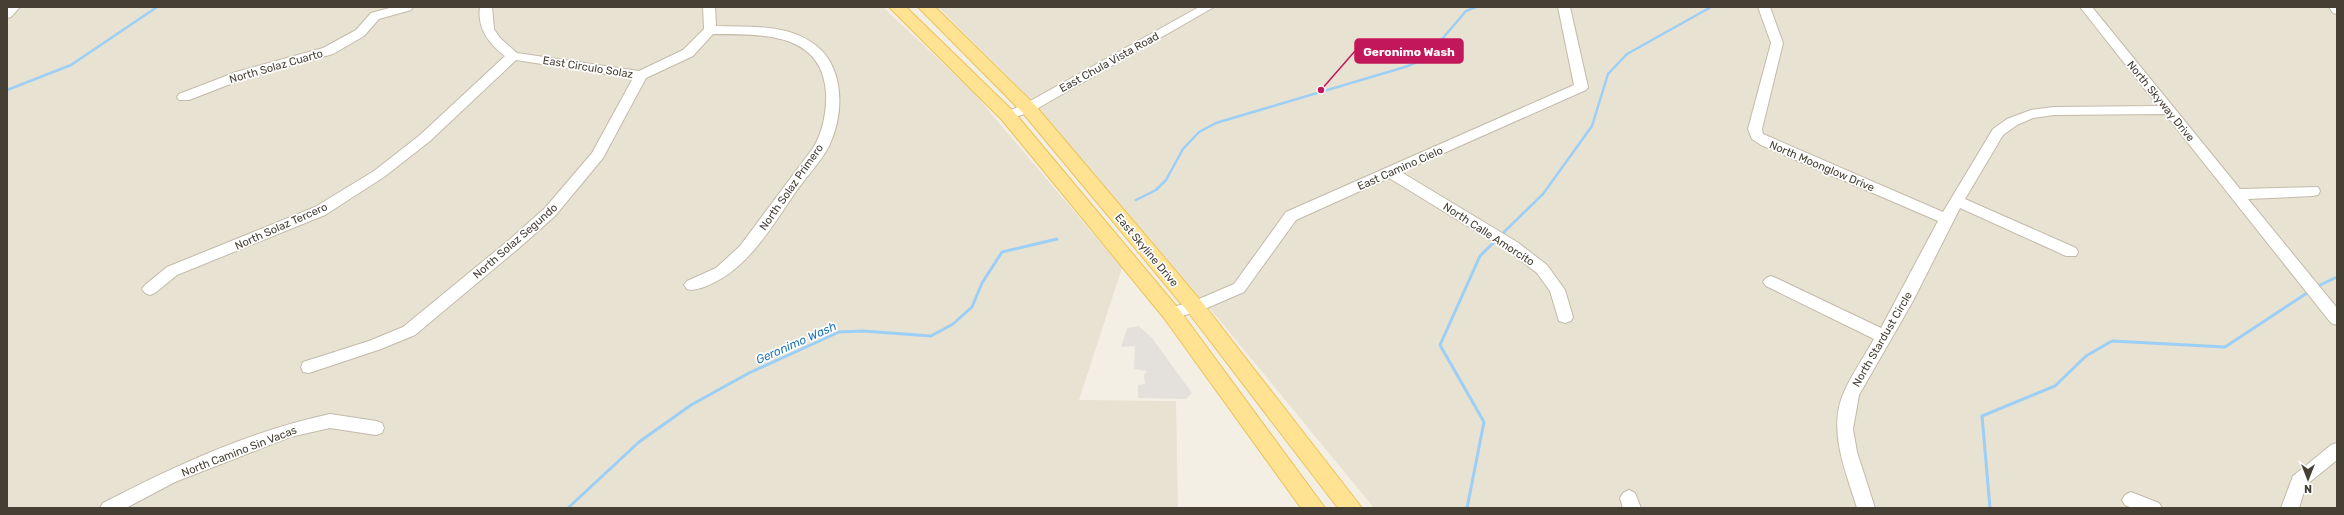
<svg xmlns="http://www.w3.org/2000/svg" width="2344" height="515" viewBox="0 0 2344 515" font-family="Rubik,sans-serif">
  <rect width="100%" height="100%" fill="#f4efe5"/>
  <g fill="#e8e2d2">
    <polygon points="7,7 883,7 973,92 1122,268 1079,400 1176,401 1178,508 7,508"/>
    <polygon points="938,7 2337,7 2337,508 1374,508 1226,328 1030,99"/>
  </g>
  <polygon fill="#e4e1dd" points="1139,326 1152,338 1192,393 1186,399 1138,398 1138,385 1145,384 1144,375 1147,371 1134,369 1135,346 1121,347 1127,328"/>
  <g fill="none" stroke-linecap="round" stroke-linejoin="round">
    <g stroke="#9ccff6" stroke-width="2.5">
      <polyline points="7,90 71,65 157,7"/>
      <polyline points="1136,200 1156,190 1166,180 1183,149 1199,132 1216,123 1405,67 1425,59 1466,11 1476,7"/>
      <polyline points="1502,234 1543,194 1592,126 1608,74 1627,54 1711,7"/>
    </g>
    <g stroke="#9ccff6" stroke-width="3">
      <polyline points="1500,236 1504,233"/>
      <polyline points="2316,287 2337,277"/>
      <polyline points="568,508 639,442 691,405 749,373 839,332 863,331 931,336 953,324 972,307 982,283 1002,252 1057,239"/>
      <polyline points="1467,508 1484,422 1440,345 1480,256 1496,240"/>
      <polyline points="1990,508 1982,416 2055,386 2086,356 2112,341 2225,347 2310,291"/>
    </g>
    <defs>
      <g id="minor">
        <polygon points="7,7 20,7 11,17 7,18"/>
        <polygon points="393,7 413,7 411,10 379,19 364,36 333,54 246,78 189,100 179,100 177,97 179,94 236,72 323,48 356,30 371,13"/>
        <path d="M 480,7 L 492,7 L 494,29 L 500,38 L 517,53 L 639,71 L 683,50 L 704,29 L 703,7 L 715,7 L 716,26 C 747,27 784,24 811,42 C 845,63 845,113 829,146 C 820,163 806,177 795,193 C 771,228 746,272 704,287 C 697,289 693,291 687,289 L 684,285 L 687,281 L 716,268 L 740,246 L 813,148 C 823,132 827,110 826,92 C 821,30 759,35 713,34 L 693,56 L 646,78 L 603,158 L 555,216 L 519,248 L 415,335 L 381,349 L 309,373 L 303,372 L 301,367 L 303,362 L 369,341 L 403,327 L 509,240 L 545,208 L 592,153 L 633,78 L 516,60 L 430,141 L 384,177 L 325,215 L 177,275 L 155,293 L 150,295 L 145,293 L 142,289 L 145,285 L 167,267 L 315,207 L 374,171 L 420,135 L 505,56 C 489,44 477,28 480,7 Z"/>
        <polygon points="1199,7 1214,7 1033,111 1008,120 1001,116 1003,113 1023,105"/>
        <polygon points="1558,7 1570,7 1588,87 1586,90 1401,172 1517,242 1547,265 1565,290 1573,317 1571,321 1565,323 1559,321 1550,291 1537,273 1507,250 1389,178 1296,220 1244,292 1200,311 1171,319 1165,317 1163,313 1165,309 1192,302 1234,284 1286,212 1574,85"/>
        <path d="M 1758,7 L 1770,7 L 1783,43 L 1762,129 L 1763,134 L 1943,212 L 1993,129 L 2007,119 L 2031,110 L 2054,107 L 2158,106 L 2080,7 L 2092,7 L 2240,189 L 2318,187 L 2320,191 L 2318,195 L 2313,196 L 2248,199 L 2337,308 L 2337,325 L 2331,323 L 2165,114 L 2054,115 L 2033,118 L 2017,125 L 2003,135 L 1965,199 L 2076,248 L 2078,252 L 2076,256 L 2066,256 L 1960,208 L 1913,301 L 1859,395 L 1853,429 L 1857,452 L 1875,508 L 1857,508 C 1846,472 1827,430 1844,392 C 1852,374 1864,357 1874,339 L 1766,286 L 1763,282 L 1766,278 L 1771,276 L 1776,278 L 1881,328 L 1938,221 L 1761,145 L 1752,139 L 1748,129 L 1771,43 Z"/>
        <polygon points="2329,7 2337,7 2337,14 2333,13"/>
        <path d="M 330,414 L 376,421 L 382,423 L 384,428 L 382,433 L 376,435 L 330,428 L 290,437 L 175,482 L 126,508 L 100,508 L 103,503 C 175,466 250,431 330,414 Z"/>
        <polygon points="2337,443 2337,460 2306,485 2299,508 2281,508 2293,476 2331,445"/>
        <polygon points="1629,490 1635,493 1641,508 1623,508 1620,498 1623,493"/>
        <polygon points="2131,492 2159,503 2162,508 2132,508 2125,505 2122,500 2125,495"/>
      </g>
      <g id="major">
        <polygon points="889,7 906,7 1014,112 1178,308 1325,508 1301,508 1164,318 1002,120"/>
        <polygon points="918,7 935,7 1034,104 1202,302 1362,508 1338,508 1188,312 1022,112"/>
      </g>
    </defs>
    <use href="#minor" stroke="#c3baa9" stroke-width="2"/>
    <use href="#major" stroke="#ecc35a" stroke-width="2"/>
    <use href="#minor" fill="#fff" fill-rule="evenodd"/>
    <use href="#major" fill="#ffe292" fill-rule="evenodd"/>
  </g>
  <g text-anchor="middle" stroke-width="3.5" stroke-linejoin="round" paint-order="stroke">
    <g font-size="11" fill="#463f34" stroke="#fff">
      <text transform="translate(1109 62) rotate(-29)" y="4">East Chula Vista Road</text>
      <text transform="translate(276 66) rotate(-16)" y="4">North Solaz Cuarto</text>
      <text transform="translate(588 67) rotate(9)" y="4">East Circulo Solaz</text>
      <text transform="translate(2161 101) rotate(51)" y="4">North Skyway Drive</text>
      <text transform="translate(1822 166) rotate(23)" y="4">North Moonglow Drive</text>
      <text transform="translate(1400 168) rotate(-24)" y="4">East Camino Cielo</text>
      <text transform="translate(791 187) rotate(-55)" y="4">North Solaz Primero</text>
      <text transform="translate(281 226) rotate(-24)" y="4">North Solaz Tercero</text>
      <text transform="translate(1489 234) rotate(33)" y="4">North Calle Amorcito</text>
      <text transform="translate(515 241) rotate(-41)" y="4">North Solaz Segundo</text>
      <text transform="translate(1147 250) rotate(50)" y="4">East Skyline Drive</text>
      <text transform="translate(1882 339) rotate(-60)" y="4">North Stardust Circle</text>
      <text transform="translate(239 451) rotate(-21)" y="4">North Camino Sin Vacas</text>
    </g>
    <g font-size="12" font-style="italic" fill="#2579ba" stroke="#fff">
      <text transform="translate(796 343) rotate(-24)" y="4">Geronimo Wash</text>
    </g>
  </g>
  <path fill="none" stroke="#c2185b" stroke-width="1.5" d="M1321 90L1355 51"/>
  <circle fill="#c2185b" stroke="#fff" stroke-width="1.5" cx="1321" cy="90" r="4"/>
  <rect fill="#c2185b" stroke="#c2185b" stroke-width="1.5" x="1355" y="39" width="108" height="24" rx="4"/>
  <g font-size="12" text-anchor="middle" font-weight="bold" fill="#fff">
    <text x="1409" y="56">Geronimo Wash</text>
  </g>
  <rect width="2344" height="515" fill="none" stroke="#463f34" stroke-width="16"/>
  <g transform="translate(2308 479) rotate(180)" stroke="#ffffff" stroke-width="3" paint-order="stroke">
  <path d="M0-3L7 15L0 10L-7 15Z" fill="#463f34"/>
  <text y="-6" font-size="11" font-weight="bold" text-anchor="middle" fill="#463f34">N</text>
  </g>
</svg>
